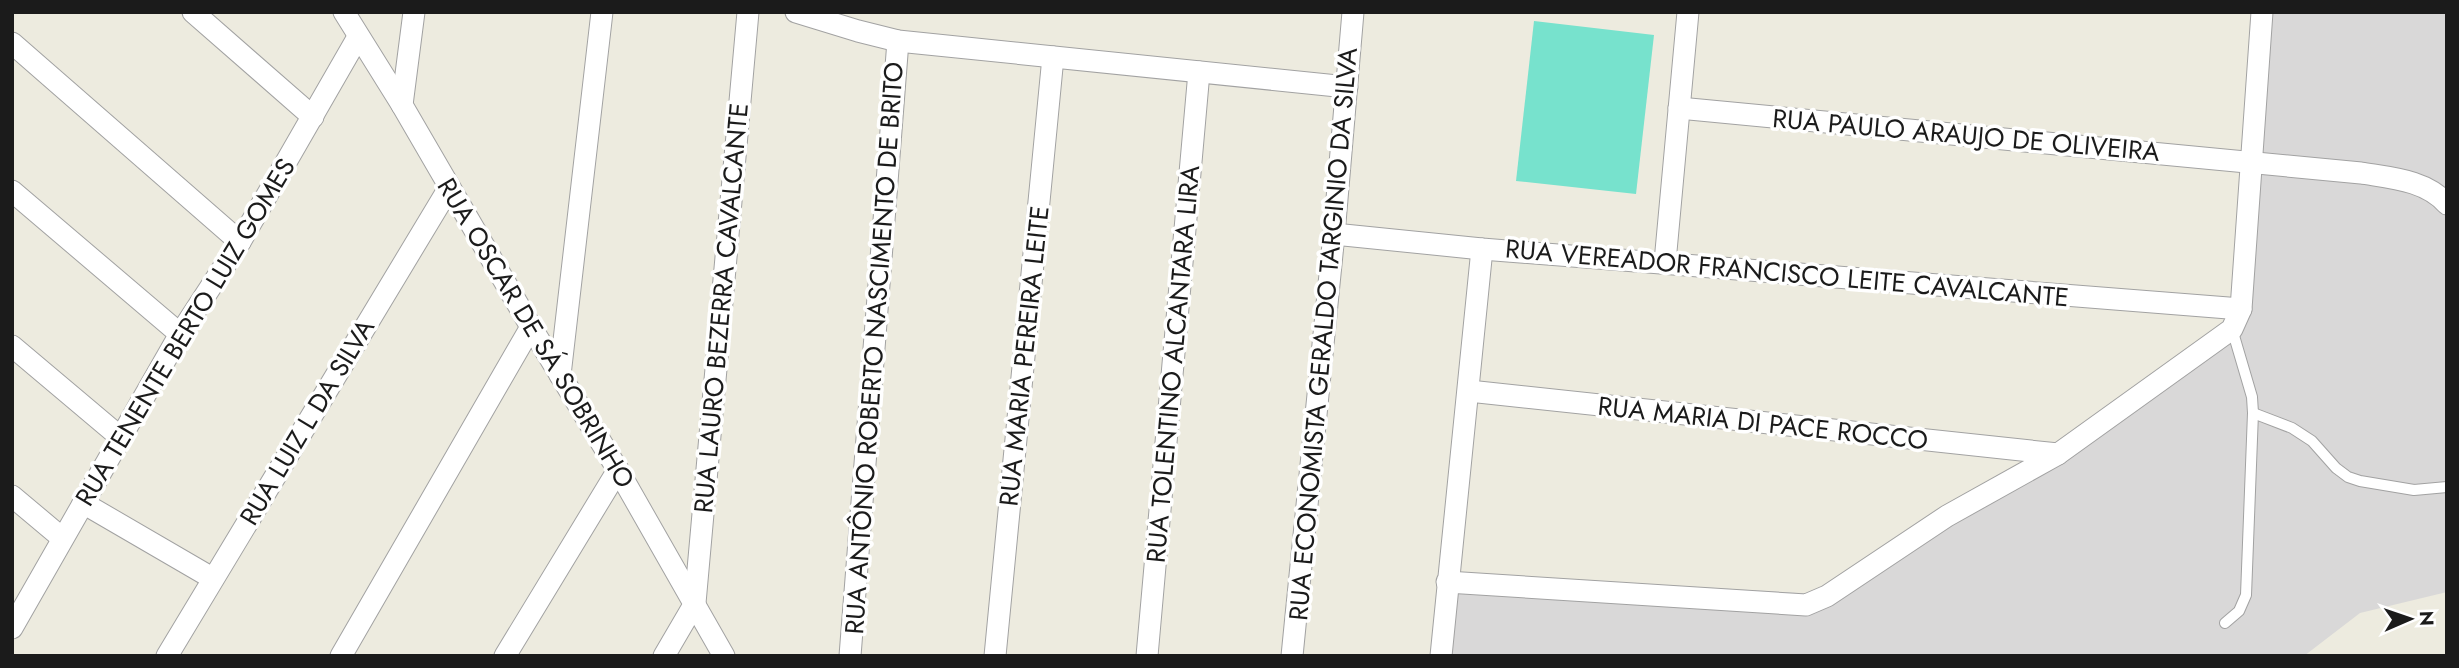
<svg xmlns="http://www.w3.org/2000/svg" width="2459" height="668" viewBox="0 0 2459 668" font-family="Jost,sans-serif">
  <rect width="100%" height="100%" fill="#edebdf"/>
  <polygon fill="#d9d8d8" points="2268,12 2447,12 2447,592 2360,613 2304,656 1446,656 1455,573 1836,595 2248,321"/>
  <polygon fill="#77e2cd" points="1534,21 1654,35 1636,194 1516,181"/>
  <g fill="none" stroke-linecap="round" stroke-linejoin="round">
    <defs>
      <g id="lane">
        <polyline points="2253,413 2292,428 2312,441 2336,468 2348,477 2360,481 2414,490 2447,487"/>
        <polyline points="2225,623 2239,611 2246,595 2253,413 2252,397 2232,329"/>
      </g>
      <g id="street">
        <polyline points="193,12 313,117"/>
        <polyline points="344,12 402,105 531,327 618,470 724,656"/>
        <polyline points="796,12 858,31 898,41 1347,87"/>
        <polyline points="12,43 240,242"/>
        <polyline points="402,105 414,12"/>
        <path d="M 1679,108 L 2361,173 C 2391,178 2426,180 2447,204"/>
        <polyline points="12,191 180,334"/>
        <polyline points="1334,234 1482,249 2241,309"/>
        <polyline points="1665,262 1688,12"/>
        <polyline points="12,346 120,437"/>
        <polyline points="560,375 602,12"/>
        <polyline points="1469,391 2058,454"/>
        <polyline points="12,496 62,538"/>
        <polyline points="83,503 212,578"/>
        <polyline points="1447,582 1806,605 1827,596 1947,516 2058,454 2232,329 2241,309 2262,12"/>
        <polyline points="12,628 180,334 240,242 358,37"/>
        <polyline points="167,656 449,188"/>
        <polyline points="341,656 531,327"/>
        <polyline points="505,656 618,470"/>
        <polyline points="664,656 695,603 748,12"/>
        <polyline points="850,656 898,41"/>
        <polyline points="995,656 1053,57"/>
        <polyline points="1147,656 1199,72"/>
        <polyline points="1292,656 1334,234 1353,12"/>
        <polyline points="1441,656 1482,249"/>
      </g>
    </defs>
    <use href="#lane" stroke="#a2a2a2" stroke-width="12"/>
    <use href="#street" stroke="#a2a2a2" stroke-width="23"/>
    <use href="#lane" stroke="#fff" stroke-width="10"/>
    <use href="#street" stroke="#fff" stroke-width="21"/>
  </g>
  <g text-anchor="middle" stroke-width="7" stroke-linejoin="round" paint-order="stroke">
    <g font-size="26" fill="#1b1b1b" stroke="#fff">
      <text transform="translate(1966 135) rotate(5)" y="9">RUA PAULO ARAUJO DE OLIVEIRA</text>
      <text transform="translate(1787 273) rotate(5)" y="9">RUA VEREADOR FRANCISCO LEITE CAVALCANTE</text>
      <text transform="translate(721 308) rotate(-85)" y="9">RUA LAURO BEZERRA CAVALCANTE</text>
      <text transform="translate(185 332) rotate(-59)" y="9">RUA TENENTE BERTO LUIZ GOMES</text>
      <text transform="translate(536 333) rotate(59)" y="9">RUA OSCAR DE SÁ SOBRINHO</text>
      <text transform="translate(1323 334) rotate(-85)" y="9">RUA ECONOMISTA GERALDO TARGINIO DA SILVA</text>
      <text transform="translate(874 348) rotate(-86)" y="9">RUA ANTÔNIO ROBERTO NASCIMENTO DE BRITO</text>
      <text transform="translate(1024 356) rotate(-84)" y="9">RUA MARIA PEREIRA LEITE</text>
      <text transform="translate(1173 364) rotate(-85)" y="9">RUA TOLENTINO ALCANTARA LIRA</text>
      <text transform="translate(307 422) rotate(-59)" y="9">RUA LUIZ L DA SILVA</text>
      <text transform="translate(1763 423) rotate(6)" y="9">RUA MARIA DI PACE ROCCO</text>
    </g>
  </g>
  <rect width="2459" height="668" fill="none" stroke="#1b1b1b" stroke-width="28"/>
  <g transform="translate(2410 619) rotate(88)" stroke="#ffffff" stroke-width="5" paint-order="stroke">
  <path d="M0-5L12 26L0 18L-12 26Z" fill="#1b1b1b"/>
  <text y="-10" font-size="19" font-weight="bold" text-anchor="middle" fill="#1b1b1b">N</text>
  </g>
</svg>
